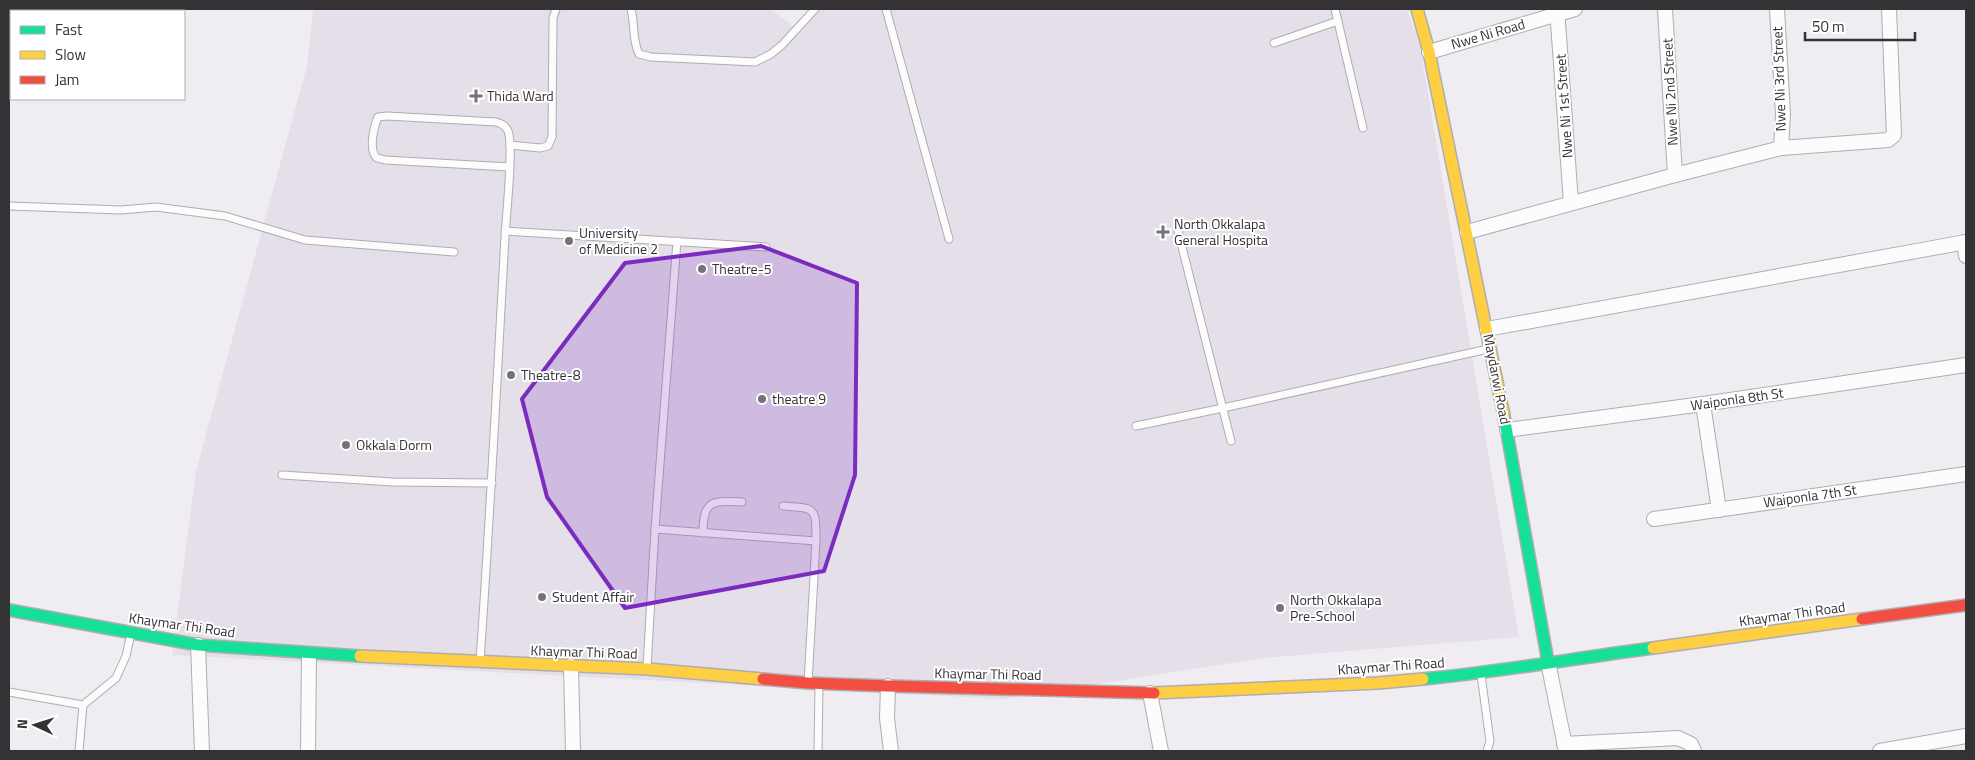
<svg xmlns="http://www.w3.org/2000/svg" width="1975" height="760" viewBox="0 0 1975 760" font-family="'Titillium Web',sans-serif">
  <rect width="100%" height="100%" fill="#efedf1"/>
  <g fill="#e5dfe9">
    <polygon points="9,9 163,9 162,11 11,11 11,77 9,77"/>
    <polygon points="313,9 770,9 793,26 811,9 1407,9 1420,46 1519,637 1263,658 1003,699 172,655 196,471 307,66"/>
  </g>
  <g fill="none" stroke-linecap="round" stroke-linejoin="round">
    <defs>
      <g id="lane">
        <path d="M 631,9 C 635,24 632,40 639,54 L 651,57 L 755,62 L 771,54 L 782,45 L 815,9"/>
        <polyline points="886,9 949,239"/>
        <polyline points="1335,9 1363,128"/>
        <polyline points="1274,43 1338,21"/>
        <polyline points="510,145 540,148 548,146 552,137 553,18 556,9"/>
        <polyline points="9,206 121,210 156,207 225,216 305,240 454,252"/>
        <polyline points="505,231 766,247"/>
        <polyline points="1178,231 1231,441"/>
        <polyline points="1136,426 1223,408 1488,349"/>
        <polyline points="282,475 393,482 492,483"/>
        <path d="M 783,506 C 816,508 816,507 816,541"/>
        <polyline points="655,529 677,241"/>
        <path d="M 703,533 C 703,499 713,501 742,502"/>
        <path d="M 480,661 C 490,519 497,378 505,237 C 506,216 514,146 508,131 C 505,125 502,124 496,122 L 387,116 L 378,117 C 374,126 368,151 377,158 C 378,158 385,160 385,160 L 509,167"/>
        <polyline points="647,667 655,529 816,541 808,683"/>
        <polyline points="1481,675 1490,741 1487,751"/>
        <polyline points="9,692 83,705 79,751"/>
        <polyline points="83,705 116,678 126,656 131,633"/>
        <polyline points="818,751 819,684"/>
      </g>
      <g id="street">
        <polyline points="1557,9 1571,203"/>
        <polyline points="1665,9 1675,175"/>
        <polyline points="1777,9 1783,114 1781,148"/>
        <polyline points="1429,52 1575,9"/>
        <polyline points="9,90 11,90"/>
        <polyline points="1467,232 1675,175 1781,148 1888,140 1894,135 1889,9"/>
        <polyline points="1964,242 1966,256"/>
        <polyline points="1487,329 1966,242"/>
        <polyline points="1703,404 1719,510"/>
        <polyline points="1507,430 1703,404 1966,365"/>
        <polyline points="1654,519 1966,474"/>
        <polyline points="198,645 202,751"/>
        <polyline points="1548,662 1566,751"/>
        <polyline points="571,666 573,751"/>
        <polyline points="888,686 887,718 891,751"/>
        <polyline points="1150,693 1161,751"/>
        <polyline points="1564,744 1678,738 1691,744 1694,751"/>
        <polyline points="308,751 309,654"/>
        <polyline points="1880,751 1966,736"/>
      </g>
      <g id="fast">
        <polyline points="1504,416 1548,662"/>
        <polyline points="9,610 198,645 360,656"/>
        <path d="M 1423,679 C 1500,672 1576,658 1653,648"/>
      </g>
      <g id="slow">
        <polyline points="1417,9 1429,52 1504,416"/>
        <polyline points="1653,648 1862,619"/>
        <polyline points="360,656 647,669 763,679"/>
        <polyline points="1154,693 1378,683 1423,679"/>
      </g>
      <g id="jam">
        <polyline points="1862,619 1966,605"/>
        <polyline points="763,679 808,683 888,686 1154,693"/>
      </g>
    </defs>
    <use href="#lane" stroke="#afadb0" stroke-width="9"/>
    <use href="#street" stroke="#afadb0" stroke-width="16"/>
    <use href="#fast" stroke="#afadb0" stroke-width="14"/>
    <use href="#slow" stroke="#afadb0" stroke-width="14"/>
    <use href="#jam" stroke="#afadb0" stroke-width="14"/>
    <use href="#lane" stroke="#fdfcfd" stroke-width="7"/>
    <use href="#street" stroke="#fdfcfd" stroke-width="14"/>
    <use href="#fast" stroke="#16e098" stroke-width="11"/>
    <use href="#slow" stroke="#ffcf43" stroke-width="11"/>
    <use href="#jam" stroke="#f24e42" stroke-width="11"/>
  </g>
  <path fill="#7b2cbf" fill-opacity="0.2" stroke="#7b2cbf" stroke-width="4" stroke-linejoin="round" d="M 761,246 L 857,283 L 855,475 L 824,571 L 625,608 L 547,497 L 522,399 L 625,263 Z"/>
  <g fill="#757377" stroke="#fff" stroke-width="2">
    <path d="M473.5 88.5h5v5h5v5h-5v5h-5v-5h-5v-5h5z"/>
    <path d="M1160.5 224.5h5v5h5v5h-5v5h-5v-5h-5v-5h5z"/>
    <circle cx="569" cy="241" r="5"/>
    <circle cx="702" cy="269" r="5"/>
    <circle cx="511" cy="375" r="5"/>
    <circle cx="762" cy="399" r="5"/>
    <circle cx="346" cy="445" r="5"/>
    <circle cx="542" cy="597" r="5"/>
    <circle cx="1280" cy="608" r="5"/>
  </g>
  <g text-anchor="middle" stroke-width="4" stroke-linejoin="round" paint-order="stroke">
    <g font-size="14" fill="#343235" stroke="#fff">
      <text transform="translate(1488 34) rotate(-16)" y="5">Nwe Ni Road</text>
      <text transform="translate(1779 79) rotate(-92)" y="5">Nwe Ni 3rd Street</text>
      <text transform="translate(1670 92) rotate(-93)" y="5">Nwe Ni 2nd Street</text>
      <text transform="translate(1564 106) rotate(-94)" y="5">Nwe Ni 1st Street</text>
      <text transform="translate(1497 379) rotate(79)" y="5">Maydarwi Road</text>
      <text transform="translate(1737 399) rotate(-8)" y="5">Waiponla 8th St</text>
      <text transform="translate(1810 496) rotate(-8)" y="5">Waiponla 7th St</text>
      <text transform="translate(1792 614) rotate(-8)" y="5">Khaymar Thi Road</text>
      <text transform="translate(182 625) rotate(8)" y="5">Khaymar Thi Road</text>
      <text transform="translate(584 652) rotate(2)" y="5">Khaymar Thi Road</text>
      <text transform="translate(1391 666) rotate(-4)" y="5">Khaymar Thi Road</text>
      <text transform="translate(988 674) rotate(1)" y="5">Khaymar Thi Road</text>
    </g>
    <g font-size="14" fill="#343235" stroke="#fff" text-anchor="start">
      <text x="487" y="101">Thida Ward</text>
      <text x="1174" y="229">North Okkalapa<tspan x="1174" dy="16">General Hospita</tspan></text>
      <text x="579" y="238">University<tspan x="579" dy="16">of Medicine 2</tspan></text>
      <text x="712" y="274">Theatre-5</text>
      <text x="521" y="380">Theatre-8</text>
      <text x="772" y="404">theatre 9</text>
      <text x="356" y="450">Okkala Dorm</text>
      <text x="552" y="602">Student Affair</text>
      <text x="1290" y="605">North Okkalapa<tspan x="1290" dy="16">Pre-School</tspan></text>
    </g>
  </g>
  <rect width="1975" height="760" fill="none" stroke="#343235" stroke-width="20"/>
  <rect x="10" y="10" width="175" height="90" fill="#ffffff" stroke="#aeadae"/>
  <rect x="20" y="26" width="25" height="8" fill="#16e098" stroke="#aeadae"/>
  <text x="55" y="35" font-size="15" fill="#343235">Fast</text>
  <rect x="20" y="51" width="25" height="8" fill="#ffcf43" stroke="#aeadae"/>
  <text x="55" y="60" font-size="15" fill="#343235">Slow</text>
  <rect x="20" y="76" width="25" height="8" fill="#f24e42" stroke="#aeadae"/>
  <text x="55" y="85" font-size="15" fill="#343235">Jam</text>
  <g transform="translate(35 725) rotate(274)" stroke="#ffffff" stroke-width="4" paint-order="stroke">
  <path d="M0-4L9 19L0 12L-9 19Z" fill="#343235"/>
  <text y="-8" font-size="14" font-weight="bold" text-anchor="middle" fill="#343235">N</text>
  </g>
  <path d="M1805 32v8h110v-8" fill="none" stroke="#343235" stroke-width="2.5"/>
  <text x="1812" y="32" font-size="15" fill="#343235" stroke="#ffffff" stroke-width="4" paint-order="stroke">50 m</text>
</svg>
